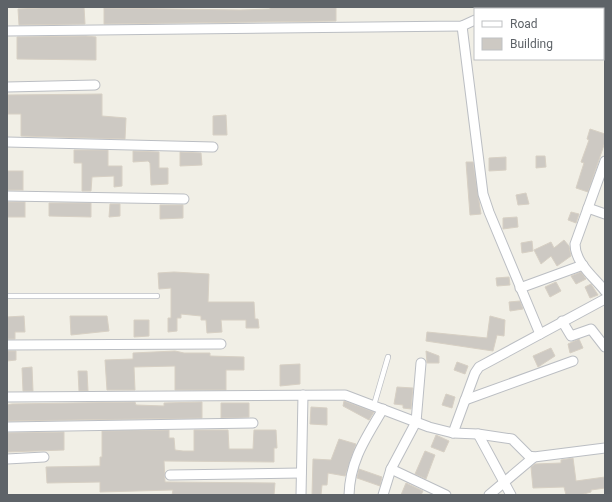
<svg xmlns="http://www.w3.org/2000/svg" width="612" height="502" viewBox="0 0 612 502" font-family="Roboto,sans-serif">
  <rect width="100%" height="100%" fill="#f1efe6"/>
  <g fill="#cdc9c3" stroke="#d7d0c4">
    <polygon points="40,7 84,7 85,24 19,25 18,9 40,8"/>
    <polygon points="270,7 336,7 336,21 104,24 104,8 240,10 270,9"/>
    <polygon points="86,36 96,37 96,60 17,59 17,37"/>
    <polygon points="102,94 102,116 126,118 125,139 21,136 21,114 8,114 8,95"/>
    <polygon points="226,115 227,135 213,135 213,116"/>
    <polygon points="590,129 605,134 605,142 588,192 576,188 584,163 581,162 589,140 587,139"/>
    <polygon points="74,150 108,150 108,166 122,166 122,186 114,187 114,176 92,177 91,191 82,191 82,163 74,163"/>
    <polygon points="133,151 159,152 159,168 168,168 168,184 151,185 150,163 148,161 133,162"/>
    <polygon points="180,152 201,153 202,165 180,166"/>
    <polygon points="536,156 545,156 546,167 536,168"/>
    <polygon points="506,157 506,170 489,171 489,158"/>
    <polygon points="466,162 473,162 481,214 470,215"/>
    <rect x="7" y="171" width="16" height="19"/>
    <polygon points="526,193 529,204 518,205 516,195"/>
    <rect x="7" y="202" width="18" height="15"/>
    <polygon points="49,203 91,203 91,217 49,216"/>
    <polygon points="110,204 120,204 120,216 109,217"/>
    <polygon points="160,205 183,205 183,218 160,219"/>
    <polygon points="571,212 579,214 576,223 568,220"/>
    <polygon points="517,217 518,227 503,229 503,218"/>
    <polygon points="564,240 569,246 571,256 557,266 551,256 541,264 534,250 551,242 554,248"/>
    <polygon points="532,241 533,251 522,253 521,243"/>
    <polygon points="174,272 209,274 208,302 254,302 255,319 258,319 259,328 246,328 246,320 221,320 222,332 207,333 206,320 201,320 201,316 181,314 181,318 177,318 177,331 168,332 168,318 171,318 171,288 159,289 158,273"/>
    <polygon points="581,272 586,279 576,284 571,276"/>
    <polygon points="509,277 510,285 497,286 496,278"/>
    <polygon points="556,282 561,291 550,297 545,287"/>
    <polygon points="591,284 598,295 590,298 585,287"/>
    <polygon points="520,301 523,309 510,311 509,302"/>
    <polygon points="24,316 25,332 15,332 15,339 7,339 7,317"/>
    <polygon points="70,316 107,316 109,331 71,335"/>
    <polygon points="490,316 505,320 504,336 497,335 493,351 426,341 427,332 487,338"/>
    <polygon points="134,320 149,320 149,336 134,337"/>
    <polygon points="579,339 583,348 570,353 568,344"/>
    <polygon points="551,348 555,356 538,367 533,356"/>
    <polygon points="7,351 16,351 16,360 7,361"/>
    <polygon points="175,351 184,353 210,353 210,356 244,357 244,370 226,370 226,390 175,390 175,366 134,367 135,390 107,390 105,360 133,359 133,353"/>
    <polygon points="426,351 439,356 439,363 427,363"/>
    <polygon points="457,362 468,366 465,374 454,370"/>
    <polygon points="300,364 300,384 280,386 280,365"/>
    <polygon points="32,367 33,391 23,391 22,368"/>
    <polygon points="78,371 87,371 88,391 79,391"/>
    <polygon points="397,387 413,388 411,409 403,408 403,405 394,404"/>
    <polygon points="446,394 455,397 452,408 442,405"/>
    <polygon points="344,401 374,412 369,420 343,406"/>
    <polygon points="135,402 136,405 164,406 164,403 202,402 202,418 7,421 7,405 12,404"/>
    <polygon points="221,403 249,403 249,417 221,418"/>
    <polygon points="311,407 327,408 327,425 310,424"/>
    <polygon points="169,430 169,438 174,438 175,450 183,451 194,451 194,430 228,430 229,449 253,449 254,430 276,430 277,448 274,448 274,462 164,461 165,482 275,483 274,495 172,495 173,490 100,492 100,482 47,483 46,467 100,466 100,457 102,457 102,431"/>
    <polygon points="64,432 64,450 7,452 7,433"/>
    <polygon points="436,435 449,441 444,452 431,447"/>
    <polygon points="339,439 356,444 345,476 328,473 327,485 322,485 321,495 312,495 313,459 331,460"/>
    <polygon points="425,451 435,455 426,479 415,474"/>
    <polygon points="573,458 576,481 605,477 605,488 591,490 591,492 580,495 566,495 564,487 533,488 531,467 535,464 561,463 561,460"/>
    <polygon points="359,469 382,477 380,486 357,478"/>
    <polygon points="406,483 423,491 421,495 401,495"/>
  </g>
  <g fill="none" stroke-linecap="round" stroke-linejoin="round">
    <defs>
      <g id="service">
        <polyline points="7,296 157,296"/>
        <polyline points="374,405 388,357"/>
      </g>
      <g id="minor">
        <polyline points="486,9 488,7"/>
        <polyline points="462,26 483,194 489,212 540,334"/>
        <polyline points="7,31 462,26 475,20"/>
        <polyline points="7,87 95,85"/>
        <polyline points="7,142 213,147"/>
        <path d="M 605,161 L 575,244 C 575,263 594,277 605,291"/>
        <polyline points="7,196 184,199"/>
        <polyline points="588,208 605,214"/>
        <polyline points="520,288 583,265"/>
        <polyline points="562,321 571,336 591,329 605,347"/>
        <polyline points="7,345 221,344"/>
        <polyline points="7,397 345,395 429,427 453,433 478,434 512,439 529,456 534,457 605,448"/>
        <polyline points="465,400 573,361"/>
        <polyline points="7,427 253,423"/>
        <polyline points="453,433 475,373 479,367 605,299"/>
        <polyline points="478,434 511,495"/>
        <polyline points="7,459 44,457"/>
        <polyline points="391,469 446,495"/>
        <polyline points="170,475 301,473"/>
        <polyline points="301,495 303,395"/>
        <path d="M 349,495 C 350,460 366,438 383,409"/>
        <polyline points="383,495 391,469 416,422 421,363"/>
        <polyline points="489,495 534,457"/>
      </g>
    </defs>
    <use href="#service" stroke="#bbbec3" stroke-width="6"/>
    <use href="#minor" stroke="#bbbec3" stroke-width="11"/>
    <use href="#service" stroke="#fff" stroke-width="4.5"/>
    <use href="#minor" stroke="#fff" stroke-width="9"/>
  </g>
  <rect width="612" height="502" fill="none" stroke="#5e6368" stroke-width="16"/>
  <rect x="474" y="8" width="130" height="52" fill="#ffffff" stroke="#bfc1c3"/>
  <rect x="482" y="21" width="20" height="6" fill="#ffffff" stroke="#bfc1c3"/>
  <text x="510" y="28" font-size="12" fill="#5e6368">Road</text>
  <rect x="482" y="38" width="20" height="12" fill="#cdc9c3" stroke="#bfc1c3"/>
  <text x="510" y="48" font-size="12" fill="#5e6368">Building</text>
</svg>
